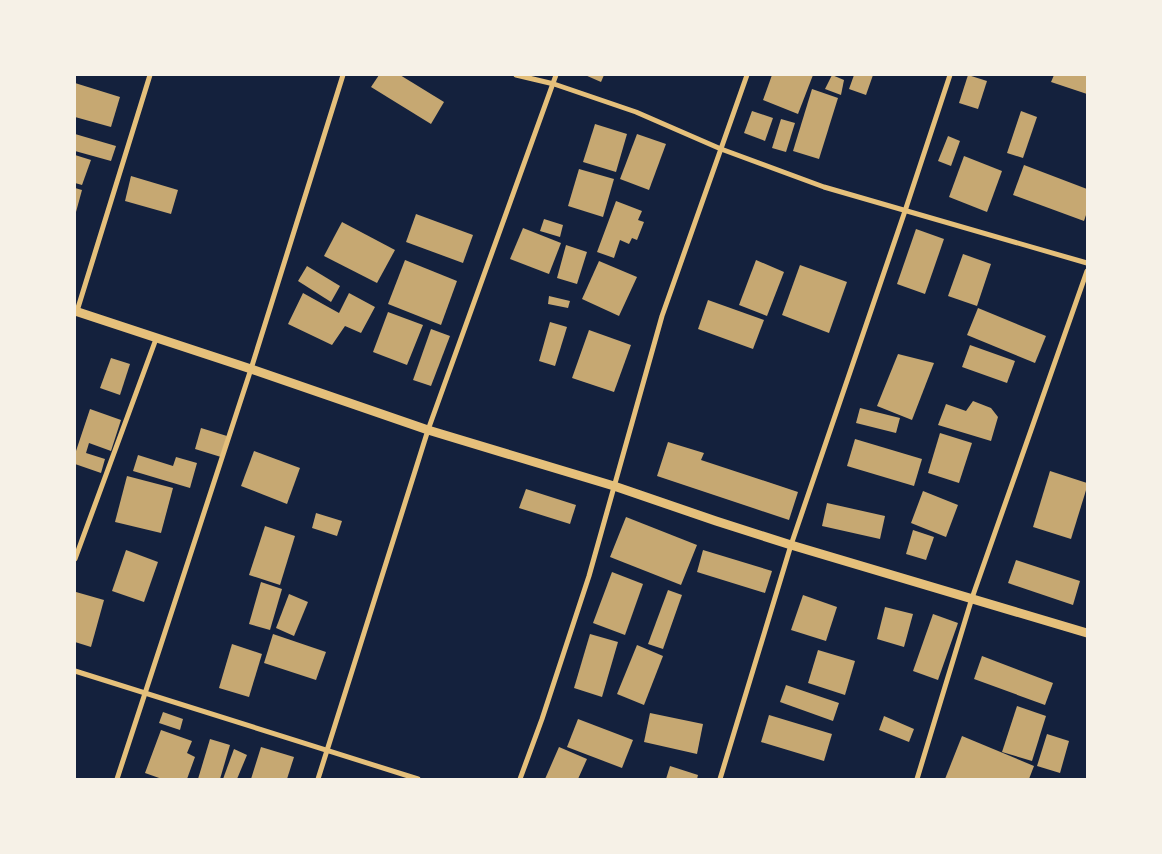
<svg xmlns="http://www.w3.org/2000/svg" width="1162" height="854" viewBox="0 0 1162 854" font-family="Spectral,serif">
  <rect width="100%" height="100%" fill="#14213d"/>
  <g fill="#c6a872">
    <polygon points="379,75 400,75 444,102 431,124 371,87"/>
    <polygon points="585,75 604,75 601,82"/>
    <polygon points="772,75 813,75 798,114 763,100"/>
    <polygon points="832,75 844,80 841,95 825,89"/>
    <polygon points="854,75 873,75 866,95 849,89"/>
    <polygon points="968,75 987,81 978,109 959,103"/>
    <polygon points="1054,75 1087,75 1087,94 1051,82"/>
    <polygon points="75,83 120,97 111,127 75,117"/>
    <polygon points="812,89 838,98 819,159 793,151"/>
    <polygon points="752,111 773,118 765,141 744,133"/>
    <polygon points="1021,111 1037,117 1023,158 1007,153"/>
    <polygon points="781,119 795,123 786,152 772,148"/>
    <polygon points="595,124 627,134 616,172 583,162"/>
    <polygon points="75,134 116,146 111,161 75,151"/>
    <polygon points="637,134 666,144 649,190 620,179"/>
    <polygon points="948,136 960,141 951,166 938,161"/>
    <polygon points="75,155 91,160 82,185 75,183"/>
    <polygon points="964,156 1002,171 987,212 949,197"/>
    <polygon points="1024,165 1087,189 1087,212 1084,221 1013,195"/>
    <polygon points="579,169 614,179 603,217 568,206"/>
    <polygon points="131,176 178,190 171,214 125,201"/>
    <polygon points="75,188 82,190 76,212 75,212"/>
    <polygon points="616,201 642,211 638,220 644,222 637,240 632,238 629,244 620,240 614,258 597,252"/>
    <polygon points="416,214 473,235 463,263 406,242"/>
    <polygon points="544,219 563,225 560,237 540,231"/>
    <polygon points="342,222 395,250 377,283 324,256"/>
    <polygon points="523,228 561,243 549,274 510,259"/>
    <polygon points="916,229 944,239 925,294 897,284"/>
    <polygon points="566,245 587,252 577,284 557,278"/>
    <polygon points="963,254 991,264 977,306 948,296"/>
    <polygon points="405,260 457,281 441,325 388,304"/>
    <polygon points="756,260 784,272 767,316 739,305"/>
    <polygon points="599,261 637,277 619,316 582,299"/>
    <polygon points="800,265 847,282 829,333 782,315"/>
    <polygon points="307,266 340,286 331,302 298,281"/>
    <polygon points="303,293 339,313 349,293 375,307 361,333 345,326 332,345 288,324"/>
    <polygon points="549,296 570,301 568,308 548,304"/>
    <polygon points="708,300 764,320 753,349 698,329"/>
    <polygon points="978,308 1046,336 1035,363 967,335"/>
    <polygon points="388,312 423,325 407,365 373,352"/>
    <polygon points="550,322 567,327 555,366 539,361"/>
    <polygon points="431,329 450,336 431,386 413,380"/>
    <polygon points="589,330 631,345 614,392 572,378"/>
    <polygon points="970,345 1015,361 1007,383 962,367"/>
    <polygon points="898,354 934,363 912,420 877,406"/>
    <polygon points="111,358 130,364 120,395 100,388"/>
    <polygon points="973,401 991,408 998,417 991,441 938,425 946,404 966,411"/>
    <polygon points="860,408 900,418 896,433 856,423"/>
    <polygon points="90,409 121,420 111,451 89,443 86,453 105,459 101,473 75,464 75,454"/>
    <polygon points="201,428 227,436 221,457 195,449"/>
    <polygon points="940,433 972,443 959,483 928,473"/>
    <polygon points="855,439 922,459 914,486 847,466"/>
    <polygon points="668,442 704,453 701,460 798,492 789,520 657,476"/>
    <polygon points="254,451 300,468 287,504 241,486"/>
    <polygon points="138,455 173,466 176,457 197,463 190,488 133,471"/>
    <polygon points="1050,471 1087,483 1087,487 1071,539 1033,527"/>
    <polygon points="127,476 173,488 161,533 115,522"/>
    <polygon points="526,489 576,505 570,524 519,508"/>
    <polygon points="923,491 958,505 946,537 911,523"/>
    <polygon points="827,503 885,516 880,539 822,526"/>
    <polygon points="316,513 342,521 337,536 312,528"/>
    <polygon points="626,517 697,545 681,585 610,557"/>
    <polygon points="265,526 295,536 280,585 249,575"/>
    <polygon points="913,530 934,537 926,560 906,554"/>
    <polygon points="126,550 158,562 144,602 112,591"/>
    <polygon points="703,550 772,571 765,593 697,572"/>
    <polygon points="1016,560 1080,581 1073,605 1008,583"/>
    <polygon points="612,572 643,584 625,635 593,623"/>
    <polygon points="261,582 282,589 270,630 249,624"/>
    <polygon points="668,590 682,595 663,649 648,644"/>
    <polygon points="76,592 104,600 91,647 75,642"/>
    <polygon points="289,594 308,602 294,636 276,628"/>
    <polygon points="803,595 837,607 826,641 791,630"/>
    <polygon points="885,607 913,614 904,647 877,639"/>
    <polygon points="933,614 958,623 938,680 913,671"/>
    <polygon points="273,634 326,652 316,680 264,663"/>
    <polygon points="590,634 618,642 602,697 574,688"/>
    <polygon points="232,644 262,654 249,697 219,688"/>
    <polygon points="637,645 663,656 644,705 617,694"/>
    <polygon points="818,650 855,661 845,695 808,683"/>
    <polygon points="982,656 1053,683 1045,705 974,679"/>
    <polygon points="786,685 839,703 833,721 780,702"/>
    <polygon points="1017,706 1046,716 1032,761 1002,752"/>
    <polygon points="163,712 183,719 180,730 159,723"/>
    <polygon points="650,713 703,724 697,754 644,742"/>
    <polygon points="769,715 832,734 824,761 761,742"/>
    <polygon points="884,716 914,729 909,742 879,730"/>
    <polygon points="578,719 633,740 622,768 567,747"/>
    <polygon points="161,730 192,741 187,753 195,757 187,779 162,779 145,773"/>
    <polygon points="1047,734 1069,741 1060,773 1037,766"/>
    <polygon points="962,736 1034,766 1029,779 945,779"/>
    <polygon points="210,739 230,745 220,779 198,779"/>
    <polygon points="261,747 294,757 287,779 251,779"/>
    <polygon points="559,747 587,759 578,779 545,779"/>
    <polygon points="234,749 247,755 237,779 223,779"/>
    <polygon points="670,766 698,775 697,779 666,779"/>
  </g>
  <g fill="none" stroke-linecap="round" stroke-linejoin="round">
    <g stroke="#e5c07b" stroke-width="5">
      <polyline points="516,75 554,84 636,112 721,149 824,187 1087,263"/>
      <polyline points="77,311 150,75"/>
      <polyline points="75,559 156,339"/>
      <polyline points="75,671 418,779"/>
      <polyline points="117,779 251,369 343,75"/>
      <polyline points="318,779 428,430 556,75"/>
      <polyline points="520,779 542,719 589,576 662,316 747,75"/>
      <polyline points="720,779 791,545 905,211 950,75"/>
      <polyline points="917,779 972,598 1087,271"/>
    </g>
    <polyline stroke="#e5c07b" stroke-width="9" points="75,311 251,369 428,430 614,486 716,521 791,545 1087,633"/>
  </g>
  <rect width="1162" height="854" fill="none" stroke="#f6f1e7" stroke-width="152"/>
</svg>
